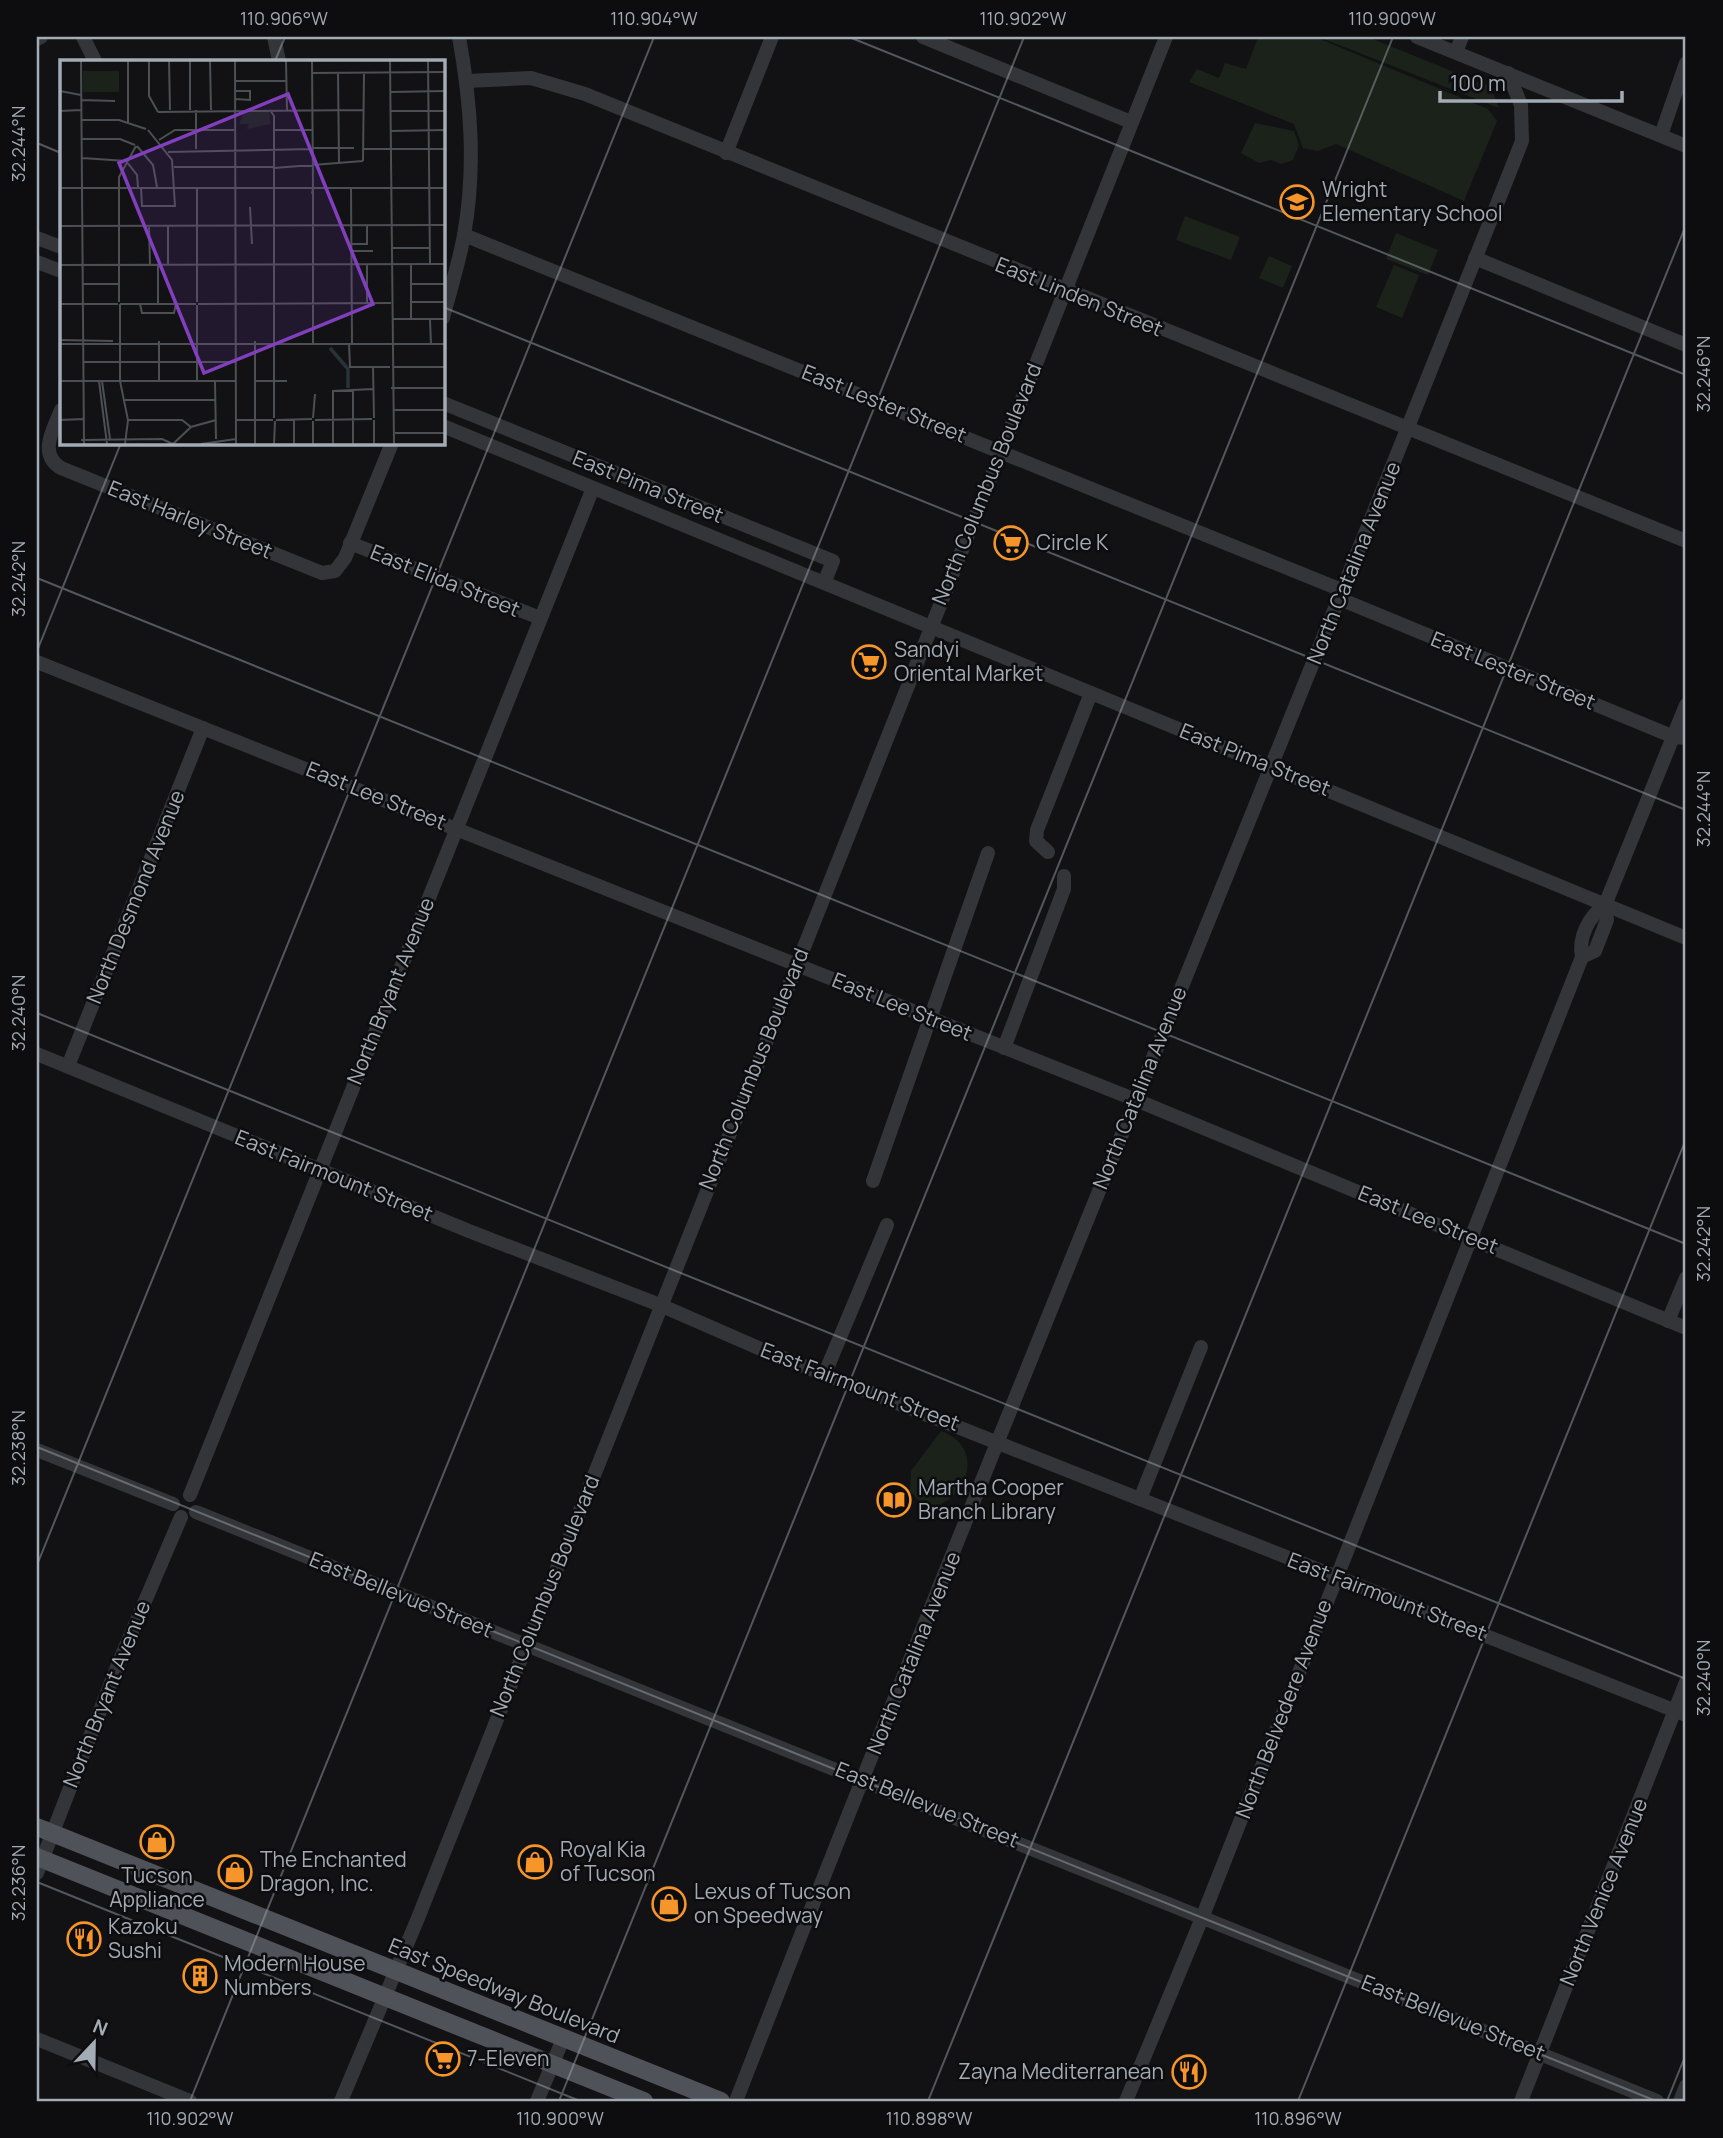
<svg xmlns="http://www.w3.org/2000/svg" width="1723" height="2138" viewBox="0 0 1723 2138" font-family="Manrope,sans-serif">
  <rect width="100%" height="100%" fill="#121214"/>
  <g fill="#1a221a">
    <polygon points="1258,37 1315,37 1488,109 1497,121 1464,201 1336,144 1318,151 1303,148 1294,124 1189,82 1197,69 1219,78 1225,63 1246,69"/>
    <polygon points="1319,37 1368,37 1491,87 1499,108"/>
    <polygon points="1255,123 1294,131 1299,145 1293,160 1281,164 1271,160 1259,163 1241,153"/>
    <polygon points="1185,216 1240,237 1231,260 1176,240"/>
    <polygon points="1396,233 1438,250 1428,275 1386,259"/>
    <polygon points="1269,256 1292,266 1283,288 1259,278"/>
    <polygon points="1394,265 1419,275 1402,318 1376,307"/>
    <path d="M 941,1431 C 986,1447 969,1503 926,1508 L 910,1491 L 911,1471 Z"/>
  </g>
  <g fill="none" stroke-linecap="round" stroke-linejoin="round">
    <g stroke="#333539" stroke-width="14">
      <polyline points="83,37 95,61"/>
      <polyline points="274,37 279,61"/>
      <polyline points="923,37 1131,122"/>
      <polyline points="1417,37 1686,146"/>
      <polyline points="37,39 41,37"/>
      <polyline points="1456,52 1462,37"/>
      <polyline points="467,81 531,78 585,94 1686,541"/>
      <polyline points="1661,135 1686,63"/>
      <polyline points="726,153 772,37"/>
      <polyline points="464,235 1344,591"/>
      <polyline points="37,238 61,247"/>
      <polyline points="1475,258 1686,345"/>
      <polyline points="37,262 61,271"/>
      <path d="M 443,318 C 450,291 459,263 464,235 C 476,168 471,103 459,37"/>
      <polyline points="443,403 833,561 824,583"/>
      <path d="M 61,410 C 53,430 38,454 61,468 L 322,573 L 335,571 L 345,558 L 392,443"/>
      <polyline points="443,426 1686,938"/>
      <polyline points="350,543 540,618"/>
      <polyline points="1340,599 1674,737 1686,738"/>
      <polyline points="37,662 1136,1100 1686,1328"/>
      <polyline points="1048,852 1036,841 1037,830 1091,693"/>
      <polyline points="1605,905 1686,705"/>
      <path d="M 1605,905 L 1607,920 L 1595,951 L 1582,957 C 1578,937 1589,916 1605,905 Z"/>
      <polyline points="1004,1048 1064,889 1064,876"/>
      <polyline points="37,1054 469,1231 660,1305 768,1352 1686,1715"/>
      <polyline points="68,1066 203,728"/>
      <polyline points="873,1181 988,853"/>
      <polyline points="1668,1321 1686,1278"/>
      <polyline points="825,1373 887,1225"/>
      <polyline points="37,1450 173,1504"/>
      <polyline points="190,1495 593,488"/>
      <polyline points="1140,1499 1201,1347"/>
      <polyline points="196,1512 1657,2101"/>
      <polyline points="37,1873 119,1662 181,1517"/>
      <polyline points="37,2039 190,2101"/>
      <polyline points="341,2101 418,1918 1166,37"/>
      <polyline points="537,2101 563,2039"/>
      <path d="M 736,2101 C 991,1445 1263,796 1522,141 L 1521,105 L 1508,73"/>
      <polyline points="1126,2101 1202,1918 1582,957"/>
      <polyline points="1521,2101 1686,1682"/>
      <polyline points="1680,2101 1686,2086"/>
    </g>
    <g stroke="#4f5258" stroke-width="18">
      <polyline points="37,1827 721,2101"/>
      <polyline points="37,1857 644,2101"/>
    </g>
  </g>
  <path fill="none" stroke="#a3abb5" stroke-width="2" stroke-opacity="0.45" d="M 849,37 L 1686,375M 275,61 L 285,37M 37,143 L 61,153M 443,307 L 1686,810M 37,578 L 1686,1244M 37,651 L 121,443M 37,1013 L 1686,1679M 37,1447 L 1656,2101M 37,1565 L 654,37M 37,1882 L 580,2101M 190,2101 L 1024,37M 559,2101 L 1393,37M 928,2101 L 1686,225M 1298,2101 L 1686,1139M 1667,2101 L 1686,2054"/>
  <defs>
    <symbol id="school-ring" viewBox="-11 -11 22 22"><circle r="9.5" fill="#0d0d0f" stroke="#f69529" stroke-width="1.5"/><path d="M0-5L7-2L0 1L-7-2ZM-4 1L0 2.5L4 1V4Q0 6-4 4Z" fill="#f69529"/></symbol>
    <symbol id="supermarket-ring" viewBox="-11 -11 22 22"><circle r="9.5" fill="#0d0d0f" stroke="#f69529" stroke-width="1.5"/><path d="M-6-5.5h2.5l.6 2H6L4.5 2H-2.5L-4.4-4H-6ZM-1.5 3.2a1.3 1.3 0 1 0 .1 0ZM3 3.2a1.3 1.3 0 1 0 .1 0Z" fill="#f69529"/></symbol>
    <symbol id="library-ring" viewBox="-11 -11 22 22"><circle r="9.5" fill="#0d0d0f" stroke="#f69529" stroke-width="1.5"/><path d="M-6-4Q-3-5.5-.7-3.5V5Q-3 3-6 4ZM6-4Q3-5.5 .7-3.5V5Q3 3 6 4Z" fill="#f69529"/></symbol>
    <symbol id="shop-ring" viewBox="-11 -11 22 22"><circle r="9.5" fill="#0d0d0f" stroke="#f69529" stroke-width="1.5"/><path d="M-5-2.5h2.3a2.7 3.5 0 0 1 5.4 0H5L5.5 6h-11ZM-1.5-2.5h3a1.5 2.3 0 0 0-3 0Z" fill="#f69529"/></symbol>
    <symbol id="restaurant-ring" viewBox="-11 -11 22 22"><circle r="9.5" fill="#0d0d0f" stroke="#f69529" stroke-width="1.5"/><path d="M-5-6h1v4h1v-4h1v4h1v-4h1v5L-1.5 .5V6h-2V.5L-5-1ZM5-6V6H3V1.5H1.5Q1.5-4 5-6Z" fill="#f69529"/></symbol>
    <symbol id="building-ring" viewBox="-11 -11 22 22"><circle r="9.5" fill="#0d0d0f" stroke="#f69529" stroke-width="1.5"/><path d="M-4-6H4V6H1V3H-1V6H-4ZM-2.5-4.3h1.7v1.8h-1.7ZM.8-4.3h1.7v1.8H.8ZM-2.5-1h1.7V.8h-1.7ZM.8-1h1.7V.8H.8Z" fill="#f69529"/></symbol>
  </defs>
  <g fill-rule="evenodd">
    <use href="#school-ring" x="1278" y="183" width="38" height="38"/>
    <use href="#supermarket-ring" x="992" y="524" width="38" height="38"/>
    <use href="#supermarket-ring" x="850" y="643" width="38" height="38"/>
    <use href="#library-ring" x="875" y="1481" width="38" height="38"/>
    <use href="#shop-ring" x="138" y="1823" width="38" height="38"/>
    <use href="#shop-ring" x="516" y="1843" width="38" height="38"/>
    <use href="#shop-ring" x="216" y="1853" width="38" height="38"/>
    <use href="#shop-ring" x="650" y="1885" width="38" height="38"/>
    <use href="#restaurant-ring" x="65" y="1920" width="38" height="38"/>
    <use href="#building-ring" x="181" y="1957" width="38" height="38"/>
    <use href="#supermarket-ring" x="424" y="2040" width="38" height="38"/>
    <use href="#restaurant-ring" x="1170" y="2053" width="38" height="38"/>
  </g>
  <g text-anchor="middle" stroke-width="5" stroke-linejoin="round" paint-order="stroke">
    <g font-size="21" fill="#a3abb5" stroke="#0d0d0f" text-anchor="start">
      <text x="1322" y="197">Wright<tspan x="1322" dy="24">Elementary School</tspan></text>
      <text x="1036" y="550">Circle K</text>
      <text x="894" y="657">Sandyi<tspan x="894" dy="24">Oriental Market</tspan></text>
      <text x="918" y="1495">Martha Cooper<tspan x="918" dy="24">Branch Library</tspan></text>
      <text x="560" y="1857">Royal Kia<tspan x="560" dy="24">of Tucson</tspan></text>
      <text x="260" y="1867">The Enchanted<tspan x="260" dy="24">Dragon, Inc.</tspan></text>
      <text x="157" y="1883" text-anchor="middle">Tucson<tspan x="157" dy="24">Appliance</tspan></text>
      <text x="694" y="1899">Lexus of Tucson<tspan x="694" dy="24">on Speedway</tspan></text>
      <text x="108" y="1934">Kazoku<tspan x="108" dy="24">Sushi</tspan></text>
      <text x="224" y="1971">Modern House<tspan x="224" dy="24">Numbers</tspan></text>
      <text x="467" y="2066">7-Eleven</text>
      <text x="1164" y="2079" text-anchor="end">Zayna Mediterranean</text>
    </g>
    <g font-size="21" fill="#a3abb5" stroke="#0d0d0f">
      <text transform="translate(1079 297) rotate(22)" y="7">East Linden Street</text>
      <text transform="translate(884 404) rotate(22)" y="7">East Lester Street</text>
      <text transform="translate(987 484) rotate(-68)" y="7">North Columbus Boulevard</text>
      <text transform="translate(648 487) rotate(22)" y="7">East Pima Street</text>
      <text transform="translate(190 520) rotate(22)" y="7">East Harley Street</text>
      <text transform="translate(1354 563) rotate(-68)" y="7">North Catalina Avenue</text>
      <text transform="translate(445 581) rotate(22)" y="7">East Elida Street</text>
      <text transform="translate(1513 671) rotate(22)" y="7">East Lester Street</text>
      <text transform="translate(1255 760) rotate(22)" y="7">East Pima Street</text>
      <text transform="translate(376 796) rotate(22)" y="7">East Lee Street</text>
      <text transform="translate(136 897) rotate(-68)" y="7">North Desmond Avenue</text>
      <text transform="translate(391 991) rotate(-68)" y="7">North Bryant Avenue</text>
      <text transform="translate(902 1007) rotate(22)" y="7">East Lee Street</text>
      <text transform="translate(754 1069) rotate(-68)" y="7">North Columbus Boulevard</text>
      <text transform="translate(1140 1088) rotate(-68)" y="7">North Catalina Avenue</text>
      <text transform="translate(334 1176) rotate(22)" y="7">East Fairmount Street</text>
      <text transform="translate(1428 1220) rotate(22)" y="7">East Lee Street</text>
      <text transform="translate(860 1387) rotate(21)" y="7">East Fairmount Street</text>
      <text transform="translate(401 1595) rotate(22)" y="7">East Bellevue Street</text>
      <text transform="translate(545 1596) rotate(-68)" y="7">North Columbus Boulevard</text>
      <text transform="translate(1387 1597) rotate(21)" y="7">East Fairmount Street</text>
      <text transform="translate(914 1653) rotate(-68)" y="7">North Catalina Avenue</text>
      <text transform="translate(107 1694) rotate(-68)" y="7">North Bryant Avenue</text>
      <text transform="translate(1284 1709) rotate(-69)" y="7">North Belvedere Avenue</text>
      <text transform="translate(927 1805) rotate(22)" y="7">East Bellevue Street</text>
      <text transform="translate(1604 1892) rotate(-68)" y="7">North Venice Avenue</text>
      <text transform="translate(504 1991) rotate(22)" y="7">East Speedway Boulevard</text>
      <text transform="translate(1453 2018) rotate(22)" y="7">East Bellevue Street</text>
    </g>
  </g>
  <g transform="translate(60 60)">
    <rect width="385" height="385" fill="#121214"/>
    <path d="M 23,11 L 59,11 L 59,32 L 23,32 ZM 184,52 L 209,52 L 211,64 L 187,69 L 189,64 L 179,64 Z" fill="#1a221a"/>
    <path fill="none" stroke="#283338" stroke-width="3.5" d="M 270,288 L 288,309 L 288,328"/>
    <path fill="none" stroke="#4c4f54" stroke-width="2" d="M 21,1 L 24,384M 68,1 L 68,62M 89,1 L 89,36 L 98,52M 109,1 L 110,50M 130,1 L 130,50M 150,1 L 151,50M 175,1 L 176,384M 226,1 L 227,50M 252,1 L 253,128M 330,1 L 334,384M 368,1 L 370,204M 252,13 L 385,12M 278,13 L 279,102M 175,21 L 226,21M 0,31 L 21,35M 330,32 L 385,31M 175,39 L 190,40 L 190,31 L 175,31M 21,40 L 55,41M 136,50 L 136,89M 210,50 L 214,56 L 214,358M 0,51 L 21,50M 330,51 L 385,51M 98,52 L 304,50M 21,60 L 59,60 L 86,69M 214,70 L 253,70M 330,71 L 385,70M 0,78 L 0,128M 21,79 L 60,79 L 75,85M 99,80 L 115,70 L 174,70M 77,86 L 93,105 L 97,127M 252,88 L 294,88M 304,89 L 385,89M 108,92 L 252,89M 22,98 L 66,101 L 77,115 L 78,127M 303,101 L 304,13M 114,107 L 214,107M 214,108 L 303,101M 81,127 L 82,146 L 115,146 L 112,100 L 88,70M 137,127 L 137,242M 0,128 L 385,128M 291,128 L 292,283M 252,134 L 253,128 L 253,283M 190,147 L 192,184M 0,166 L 385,165M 89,166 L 90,205M 108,166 L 108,205M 292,184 L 307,184 L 307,166M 331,188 L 370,188M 291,191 L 313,191M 307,204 L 307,243M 0,205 L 385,204M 98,205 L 98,244M 23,224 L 60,224M 351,224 L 385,224M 59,242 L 59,117 L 76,86M 351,242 L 385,242M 0,244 L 58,244M 60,244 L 60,321 L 68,360 L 65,384M 60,244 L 136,244M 80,244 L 82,253 L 114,253 L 116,244M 138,244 L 331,243M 137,245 L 137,321M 333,259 L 385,259M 351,259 L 351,204M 370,260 L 371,284M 0,280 L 53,281M 99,281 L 99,321M 195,281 L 195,384M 289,283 L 290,307 L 330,307M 0,284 L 385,284M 23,302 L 175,302M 313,307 L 314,358M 333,307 L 385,307M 0,321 L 176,321M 39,321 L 47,384M 42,321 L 50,379M 195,321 L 227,321M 155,322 L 156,379M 331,328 L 385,328M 293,330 L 293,384M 65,340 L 156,340M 333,350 L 385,350M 253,358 L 255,334M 0,360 L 24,359M 68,360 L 122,360 L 131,367M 176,360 L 213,360M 216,360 L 252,359M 255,360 L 312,359M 253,361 L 253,384M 335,373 L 385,373M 21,380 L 102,379 L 113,384M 113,384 L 131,367 L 156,360M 141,384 L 176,379M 214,384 L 215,361M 234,384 L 234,360M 273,384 L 273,331 L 313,329M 314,384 L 314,360"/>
    <path fill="#813fbe" fill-opacity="0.15" stroke="#813fbe" stroke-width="3.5" d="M 228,34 L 313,244 L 144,313 L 59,103 Z"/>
    <rect width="385" height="385" fill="none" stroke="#a3abb5" stroke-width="3.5"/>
  </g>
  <rect width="1723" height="2138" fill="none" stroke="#0d0d0f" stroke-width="77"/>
  <g transform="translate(94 2043) rotate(22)" stroke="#0d0d0f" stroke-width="5" paint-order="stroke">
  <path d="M0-5L12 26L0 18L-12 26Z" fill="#a3abb5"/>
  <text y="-10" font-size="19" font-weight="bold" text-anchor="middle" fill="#a3abb5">N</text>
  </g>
  <path d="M1440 91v10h182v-10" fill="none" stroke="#a3abb5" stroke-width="3.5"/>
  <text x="1450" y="91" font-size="21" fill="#a3abb5" stroke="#0d0d0f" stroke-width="5" paint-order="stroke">100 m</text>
  <rect x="38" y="38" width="1646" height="2062" fill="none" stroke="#a3abb5" stroke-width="2.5"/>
  <g font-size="18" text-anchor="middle" fill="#a3abb5">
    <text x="284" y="25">110.906°W</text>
    <text x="654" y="25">110.904°W</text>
    <text x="1023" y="25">110.902°W</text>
    <text x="1392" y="25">110.900°W</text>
    <text transform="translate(19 144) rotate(-90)" y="6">32.244°N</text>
    <text transform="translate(1704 374) rotate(-90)" y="6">32.246°N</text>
    <text transform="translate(19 579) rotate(-90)" y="6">32.242°N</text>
    <text transform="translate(1704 809) rotate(-90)" y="6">32.244°N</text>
    <text transform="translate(19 1013) rotate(-90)" y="6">32.240°N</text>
    <text transform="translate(1704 1244) rotate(-90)" y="6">32.242°N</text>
    <text transform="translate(19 1448) rotate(-90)" y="6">32.238°N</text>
    <text transform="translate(1704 1678) rotate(-90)" y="6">32.240°N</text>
    <text transform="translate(19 1883) rotate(-90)" y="6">32.236°N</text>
    <text x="190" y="2125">110.902°W</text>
    <text x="560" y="2125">110.900°W</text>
    <text x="929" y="2125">110.898°W</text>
    <text x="1298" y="2125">110.896°W</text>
  </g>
</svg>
